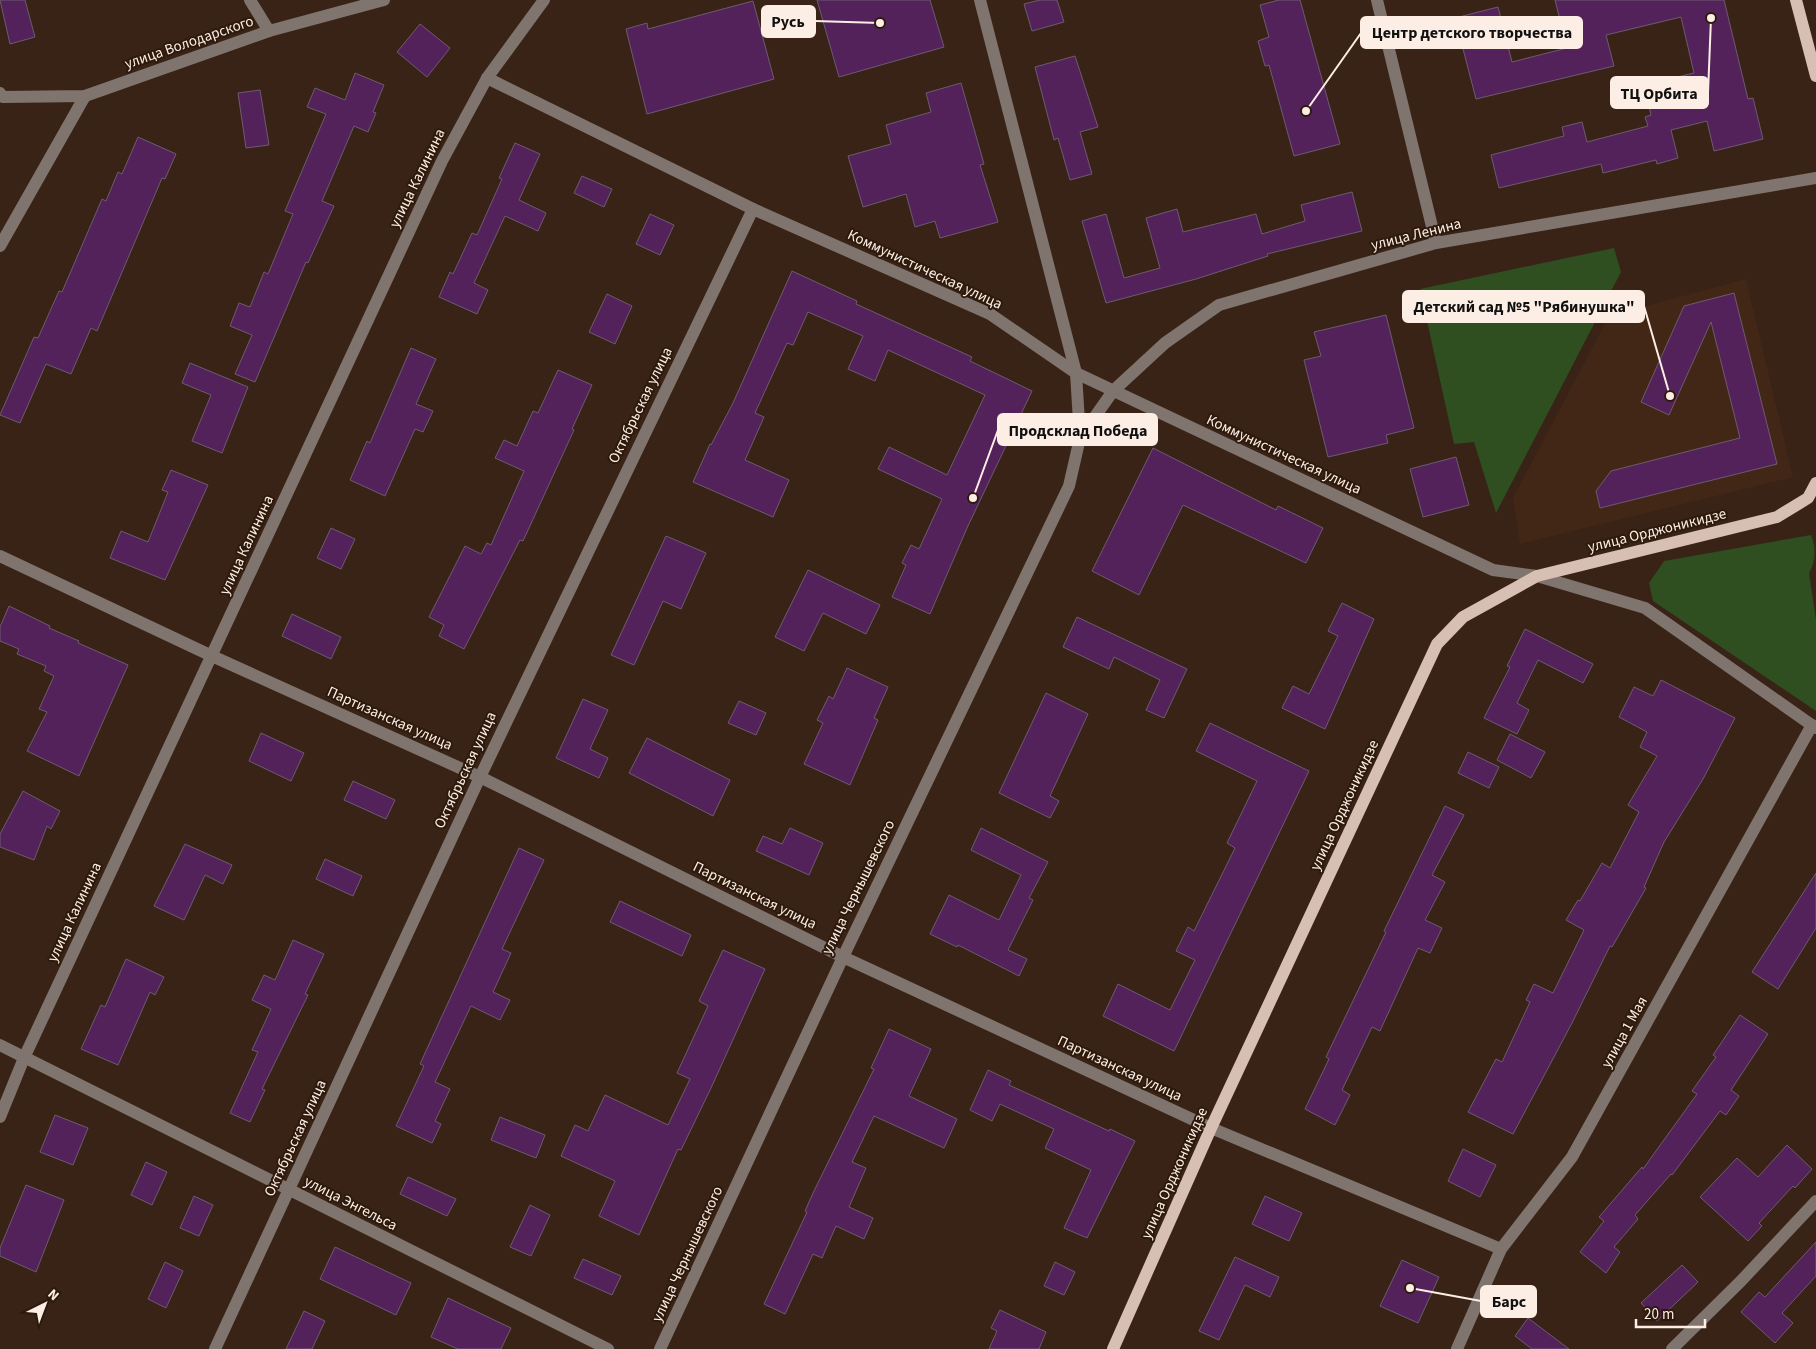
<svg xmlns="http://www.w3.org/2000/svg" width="1816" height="1349" viewBox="0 0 1816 1349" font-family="'Source Sans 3',sans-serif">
  <rect width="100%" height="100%" fill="#382316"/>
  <polygon fill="#422716" points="1746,279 1793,477 1520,544 1513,498 1609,316"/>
  <g fill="#2f4f20">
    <polygon points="1614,248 1621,272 1496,513 1474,442 1454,444 1420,289"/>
    <path d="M 1811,535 C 1816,546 1816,562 1809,573 L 1816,620 L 1816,711 L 1653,601 L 1649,583 L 1664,561 Z"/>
  </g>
  <g fill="#53225b" stroke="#6d5b70">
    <polygon points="0,0 25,0 35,37 10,44"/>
    <polygon points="817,0 930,0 944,47 839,77"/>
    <polygon points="1040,0 1057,0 1064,22 1032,31 1024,4"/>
    <polygon points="1279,0 1300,0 1340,144 1294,156 1269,65 1265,66 1258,41 1269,37 1260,5"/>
    <polygon points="1555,0 1724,0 1748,99 1753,98 1763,139 1714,151 1707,121 1671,130 1678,158 1657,164 1656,160 1603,173 1601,164 1499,188 1491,155 1564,136 1562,127 1582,122 1587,142 1648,126 1645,117 1651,115 1644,85 1694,73 1681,17 1606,35 1614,66 1476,99 1455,18 1498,7 1512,62 1567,48"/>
    <polygon points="753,1 774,79 647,114 626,29 647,23 648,29"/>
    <polygon points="420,24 450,48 427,77 397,52"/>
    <polygon points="1075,56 1098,127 1080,132 1092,174 1070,180 1058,138 1054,140 1035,67"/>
    <polygon points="355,73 384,85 373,112 376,113 368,132 354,126 322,201 334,206 308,263 306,262 255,382 235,374 252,335 230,326 239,303 250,307 264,272 268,274 293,214 285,211 326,114 307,107 315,88 345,100"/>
    <polygon points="961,83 984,164 980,165 998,222 940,238 935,221 915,227 906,194 863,207 848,156 891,144 886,125 931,112 926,93"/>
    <polygon points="260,90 269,145 246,148 238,93"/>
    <polygon points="138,137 176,154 165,179 162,178 97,331 91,328 71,374 46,364 20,423 0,415 34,337 38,338 59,291 62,292 102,199 106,201 118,172 122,174"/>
    <polygon points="515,143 540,154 519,200 546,213 538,231 505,216 474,283 488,290 477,314 439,297 450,272 453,274 472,233 477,235 502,179 499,178"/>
    <polygon points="582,176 612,189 604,207 574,193"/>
    <polygon points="1352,192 1362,231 1267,254 1268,256 1196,279 1106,303 1082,221 1106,214 1124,278 1160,268 1146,218 1177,209 1183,232 1256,214 1262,234 1305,221 1301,205"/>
    <polygon points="650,214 674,225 660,255 636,244"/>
    <polygon points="792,271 857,301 856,304 972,357 970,361 1032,391 967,528 930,614 892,597 906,565 902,563 911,545 919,549 942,499 878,469 889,447 947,475 985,395 888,350 875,381 848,369 863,336 808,312 793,345 787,343 755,413 764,417 745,460 789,480 773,517 693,482 710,444 711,445 733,403"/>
    <polygon points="1734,293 1777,464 1600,508 1596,491 1611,471 1740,438 1711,322 1669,415 1641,402 1684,306"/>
    <polygon points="607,294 632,306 615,344 589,332"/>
    <polygon points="1386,315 1414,428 1386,435 1388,443 1328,457 1304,360 1321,356 1314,332"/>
    <polygon points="411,348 436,359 416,404 433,411 423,432 415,429 385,496 350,480 367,441 370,443"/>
    <polygon points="190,363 248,387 222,453 192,441 211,395 182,383"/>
    <polygon points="558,370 592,385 572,429 574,430 523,541 520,540 464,649 439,636 444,625 429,617 465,546 481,554 487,543 491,545 524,471 495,458 504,440 517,446 533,411 538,413"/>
    <polygon points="1153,448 1276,510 1278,506 1323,528 1306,563 1183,505 1139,595 1092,571"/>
    <polygon points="1456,457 1469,505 1423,517 1410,469"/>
    <polygon points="171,470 208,485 165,580 110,558 121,531 148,542 168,492 162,490"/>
    <polygon points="331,528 355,539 341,569 317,558"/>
    <polygon points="666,536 706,553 681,609 663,601 634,665 611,655"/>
    <polygon points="808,570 880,605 866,634 823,613 804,651 775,637"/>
    <polygon points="1342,603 1374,619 1325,729 1282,708 1293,686 1309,694 1338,636 1328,631"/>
    <polygon points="9,606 50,626 49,628 79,641 78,643 128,665 79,776 27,751 47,712 39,709 54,676 44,671 46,666 17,654 19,649 0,641 0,627"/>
    <polygon points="292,614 341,637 331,659 282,636"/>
    <polygon points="1077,617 1187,669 1164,718 1146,710 1160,680 1114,657 1109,669 1063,647"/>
    <polygon points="1525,629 1593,664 1583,683 1538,660 1517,703 1529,710 1517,734 1484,718 1510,667 1507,666"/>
    <polygon points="847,668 888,687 874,718 878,720 850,785 804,764 823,723 817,720 829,696 833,699"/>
    <polygon points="1661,680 1735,718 1703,779 1664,842 1644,887 1646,888 1612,947 1610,946 1572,1023 1513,1134 1468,1112 1496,1059 1502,1062 1530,1002 1526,1000 1534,984 1553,993 1584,930 1566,920 1578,900 1580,901 1602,863 1610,868 1639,812 1628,805 1657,756 1640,747 1647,732 1619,717 1634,687 1653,696"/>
    <polygon points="1046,693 1088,714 1050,796 1059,801 1050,818 999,793"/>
    <polygon points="583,699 608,710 590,749 608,758 599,778 556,758"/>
    <polygon points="739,701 766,713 756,735 728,723"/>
    <polygon points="1210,723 1309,771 1174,1051 1103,1016 1118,984 1170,1010 1195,960 1176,951 1188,927 1194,931 1235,848 1227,843 1257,781 1196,751"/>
    <polygon points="261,733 304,753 291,781 249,761"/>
    <polygon points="1510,734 1545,752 1531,778 1497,760"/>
    <polygon points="647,738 730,780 713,816 629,773"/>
    <polygon points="1468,752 1499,767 1489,788 1458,773"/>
    <polygon points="353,781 395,800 386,819 344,800"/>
    <polygon points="23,791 60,811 51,829 47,826 34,860 0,847 0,834"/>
    <polygon points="1445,806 1464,815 1432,875 1445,882 1425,920 1442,928 1430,953 1418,948 1380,1031 1372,1027 1342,1090 1350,1095 1335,1125 1305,1109 1329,1059 1326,1057 1386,932 1384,931"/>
    <polygon points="790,828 823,843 809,875 756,851 763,836 782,844"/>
    <polygon points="981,828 1048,862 1029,898 1033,900 1008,950 1027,959 1019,976 958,945 957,947 930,934 949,895 999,920 1021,875 971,850"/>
    <polygon points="185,844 232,865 223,884 205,875 184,920 154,906"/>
    <polygon points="519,848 544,860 502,949 511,953 493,992 510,1000 500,1020 471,1006 435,1082 450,1089 435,1121 441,1124 432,1143 396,1126 424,1066 420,1064"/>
    <polygon points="325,859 362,876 353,896 316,879"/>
    <polygon points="1816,873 1816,928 1778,989 1752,972"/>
    <polygon points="620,901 691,935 682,956 610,922"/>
    <polygon points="293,940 324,954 305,994 308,995 262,1089 265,1090 250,1122 230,1113 258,1052 252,1050 271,1009 252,1000 264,975 275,980"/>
    <polygon points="723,950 765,969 711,1088 681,1150 678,1149 639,1235 599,1216 615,1181 561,1156 575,1125 588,1131 605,1095 668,1125 690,1079 677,1073 708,1006 699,1001"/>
    <polygon points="126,959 164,977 155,995 150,992 118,1065 81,1049 101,1005 105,1007"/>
    <polygon points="1740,1015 1768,1034 1731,1090 1739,1096 1726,1115 1720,1111 1672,1175 1671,1174 1635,1215 1638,1219 1614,1247 1620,1252 1606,1273 1580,1252 1604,1221 1599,1217 1642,1167 1643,1169 1697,1094 1692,1091 1716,1057 1713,1055"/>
    <polygon points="889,1029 931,1049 909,1096 957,1119 944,1148 874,1116 852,1162 866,1168 849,1207 873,1218 864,1239 836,1226 822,1258 813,1254 785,1314 764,1304 807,1212 805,1211 814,1191 874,1069 871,1068"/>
    <polygon points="988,1070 1011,1081 1009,1085 1109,1131 1110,1129 1135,1141 1087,1238 1064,1228 1091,1170 1045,1148 1054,1129 1000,1104 992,1121 970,1110"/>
    <polygon points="55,1115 88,1128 73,1165 40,1152"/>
    <polygon points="500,1117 545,1135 536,1158 491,1140"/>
    <polygon points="1787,1145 1812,1169 1795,1188 1793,1186 1759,1223 1762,1226 1748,1241 1700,1197 1737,1158 1758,1177"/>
    <polygon points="1463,1149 1496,1165 1480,1197 1448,1181"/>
    <polygon points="146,1162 167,1172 152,1205 131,1195"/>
    <polygon points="408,1177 456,1199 447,1216 400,1194"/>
    <polygon points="26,1185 64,1200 36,1272 0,1256 0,1248"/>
    <polygon points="194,1196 213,1205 199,1236 180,1228"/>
    <polygon points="1265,1196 1302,1213 1289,1241 1252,1224"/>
    <polygon points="530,1205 550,1215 531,1256 510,1247"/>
    <polygon points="1816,1242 1816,1276 1782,1313 1793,1323 1775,1343 1741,1312 1759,1292 1765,1297"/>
    <polygon points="335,1247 411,1283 396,1315 320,1279"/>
    <polygon points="1235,1257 1279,1277 1270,1297 1245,1285 1219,1340 1199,1331"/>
    <polygon points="583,1259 621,1276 612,1295 574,1278"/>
    <polygon points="1402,1260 1439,1277 1418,1323 1380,1306"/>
    <polygon points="165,1262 183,1271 166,1308 148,1299"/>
    <polygon points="1055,1262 1075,1272 1064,1295 1044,1286"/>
    <polygon points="1682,1265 1698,1282 1657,1321 1641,1303"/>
    <polygon points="448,1298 511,1328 501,1349 458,1349 431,1337"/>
    <polygon points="1000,1310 1046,1332 1039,1349 989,1349 997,1331 991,1328"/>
    <polygon points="304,1311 325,1321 312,1349 286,1349"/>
    <polygon points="1528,1318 1569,1349 1532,1349 1515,1336"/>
  </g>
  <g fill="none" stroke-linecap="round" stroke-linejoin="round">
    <g stroke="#80746e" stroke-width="12">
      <polyline points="250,0 269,31"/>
      <polyline points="1377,0 1436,243"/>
      <polyline points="487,78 753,209 990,314 1076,373 1493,570 1537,576 1645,608 1816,728"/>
      <polyline points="0,93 3,97 85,96 269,31 384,0"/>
      <polyline points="0,246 85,96"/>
      <polyline points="1080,438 1113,391 1165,343 1219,305 1436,243 1816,178"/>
      <polyline points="0,556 212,656 480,777 843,957 1211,1128 1501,1249"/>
      <polyline points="0,1045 608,1349"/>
      <polyline points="0,1117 24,1058 442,161 487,78 544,0"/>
      <polyline points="215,1349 480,777 753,209"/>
      <polyline points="660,1349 843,957 1069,486 1080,438 1076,373 980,0"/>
      <polyline points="1457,1349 1501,1249 1572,1157 1812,725"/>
      <polyline points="1672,1349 1741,1281 1816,1201"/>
    </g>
    <g stroke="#d8bfb3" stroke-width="12">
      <polyline points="1796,0 1816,76"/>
      <polyline points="1113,1349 1211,1128 1437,644 1463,617 1537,576 1777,517 1808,498 1816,483"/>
    </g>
  </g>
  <g text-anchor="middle" stroke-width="4" stroke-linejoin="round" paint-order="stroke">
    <g font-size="15" fill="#fceee5" stroke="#2e1a0d">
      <text transform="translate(189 42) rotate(-19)" y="5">улица Володарского</text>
      <text transform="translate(417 178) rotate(-64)" y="5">улица Калинина</text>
      <text transform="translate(1416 234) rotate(-14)" y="5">улица Ленина</text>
      <text transform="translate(925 269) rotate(25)" y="5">Коммунистическая улица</text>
      <text transform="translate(640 405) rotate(-64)" y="5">Октябрьская улица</text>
      <text transform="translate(1284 454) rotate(25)" y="5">Коммунистическая улица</text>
      <text transform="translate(1657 530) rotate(-14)" y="5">улица Орджоникидзе</text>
      <text transform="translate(246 545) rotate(-65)" y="5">улица Калинина</text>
      <text transform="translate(390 718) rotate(24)" y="5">Партизанская улица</text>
      <text transform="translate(465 770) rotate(-65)" y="5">Октябрьская улица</text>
      <text transform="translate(1344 805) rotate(-65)" y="5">улица Орджоникидзе</text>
      <text transform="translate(858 887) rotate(-64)" y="5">улица Чернышевского</text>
      <text transform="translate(755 895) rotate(26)" y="5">Партизанская улица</text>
      <text transform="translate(74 912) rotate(-65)" y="5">улица Калинина</text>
      <text transform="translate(1624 1032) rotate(-61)" y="5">улица 1 Мая</text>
      <text transform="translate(1120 1068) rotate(25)" y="5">Партизанская улица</text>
      <text transform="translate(295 1138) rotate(-65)" y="5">Октябрьская улица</text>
      <text transform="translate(1174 1173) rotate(-66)" y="5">улица Орджоникидзе</text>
      <text transform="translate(351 1203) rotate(27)" y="5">улица Энгельса</text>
      <text transform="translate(687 1254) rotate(-65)" y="5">улица Чернышевского</text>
    </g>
  </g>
  <path fill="none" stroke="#fceee5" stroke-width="2" d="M880 23L815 21M1306 111L1361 33M1711 18L1708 93M1670 396L1644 306M973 498L998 430M1410 1288L1481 1301"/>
  <g fill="#fceee5" stroke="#2e1a0d" stroke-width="2">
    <circle cx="880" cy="23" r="5"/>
    <circle cx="1306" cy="111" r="5"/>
    <circle cx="1711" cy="18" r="5"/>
    <circle cx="1670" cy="396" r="5"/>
    <circle cx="973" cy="498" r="5"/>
    <circle cx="1410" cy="1288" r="5"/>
  </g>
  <g fill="#fceee5" stroke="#fceee5" stroke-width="2">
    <rect x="762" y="6" width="53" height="31" rx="5"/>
    <rect x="1361" y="17" width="221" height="31" rx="5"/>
    <rect x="1611" y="77" width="97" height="31" rx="5"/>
    <rect x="1403" y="291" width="241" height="31" rx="5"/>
    <rect x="998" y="414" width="159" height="31" rx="5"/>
    <rect x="1481" y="1286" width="55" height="31" rx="5"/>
  </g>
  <g font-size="16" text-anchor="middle" font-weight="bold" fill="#111">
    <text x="788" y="27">Русь</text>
    <text x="1472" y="38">Центр детского творчества</text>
    <text x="1659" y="99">ТЦ Орбита</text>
    <text x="1524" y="312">Детский сад №5 "Рябинушка"</text>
    <text x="1078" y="436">Продсклад Победа</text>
    <text x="1509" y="1307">Барс</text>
  </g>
  <g transform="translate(45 1304) rotate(42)" stroke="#2e1a0d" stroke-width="4" paint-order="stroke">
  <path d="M0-4L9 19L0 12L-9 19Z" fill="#fceee5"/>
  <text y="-8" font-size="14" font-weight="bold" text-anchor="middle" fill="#fceee5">N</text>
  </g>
  <path d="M1636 1319v8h69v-8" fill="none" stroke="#fceee5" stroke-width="2.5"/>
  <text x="1644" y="1319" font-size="15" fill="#fceee5" stroke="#2e1a0d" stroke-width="4" paint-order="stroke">20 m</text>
</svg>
